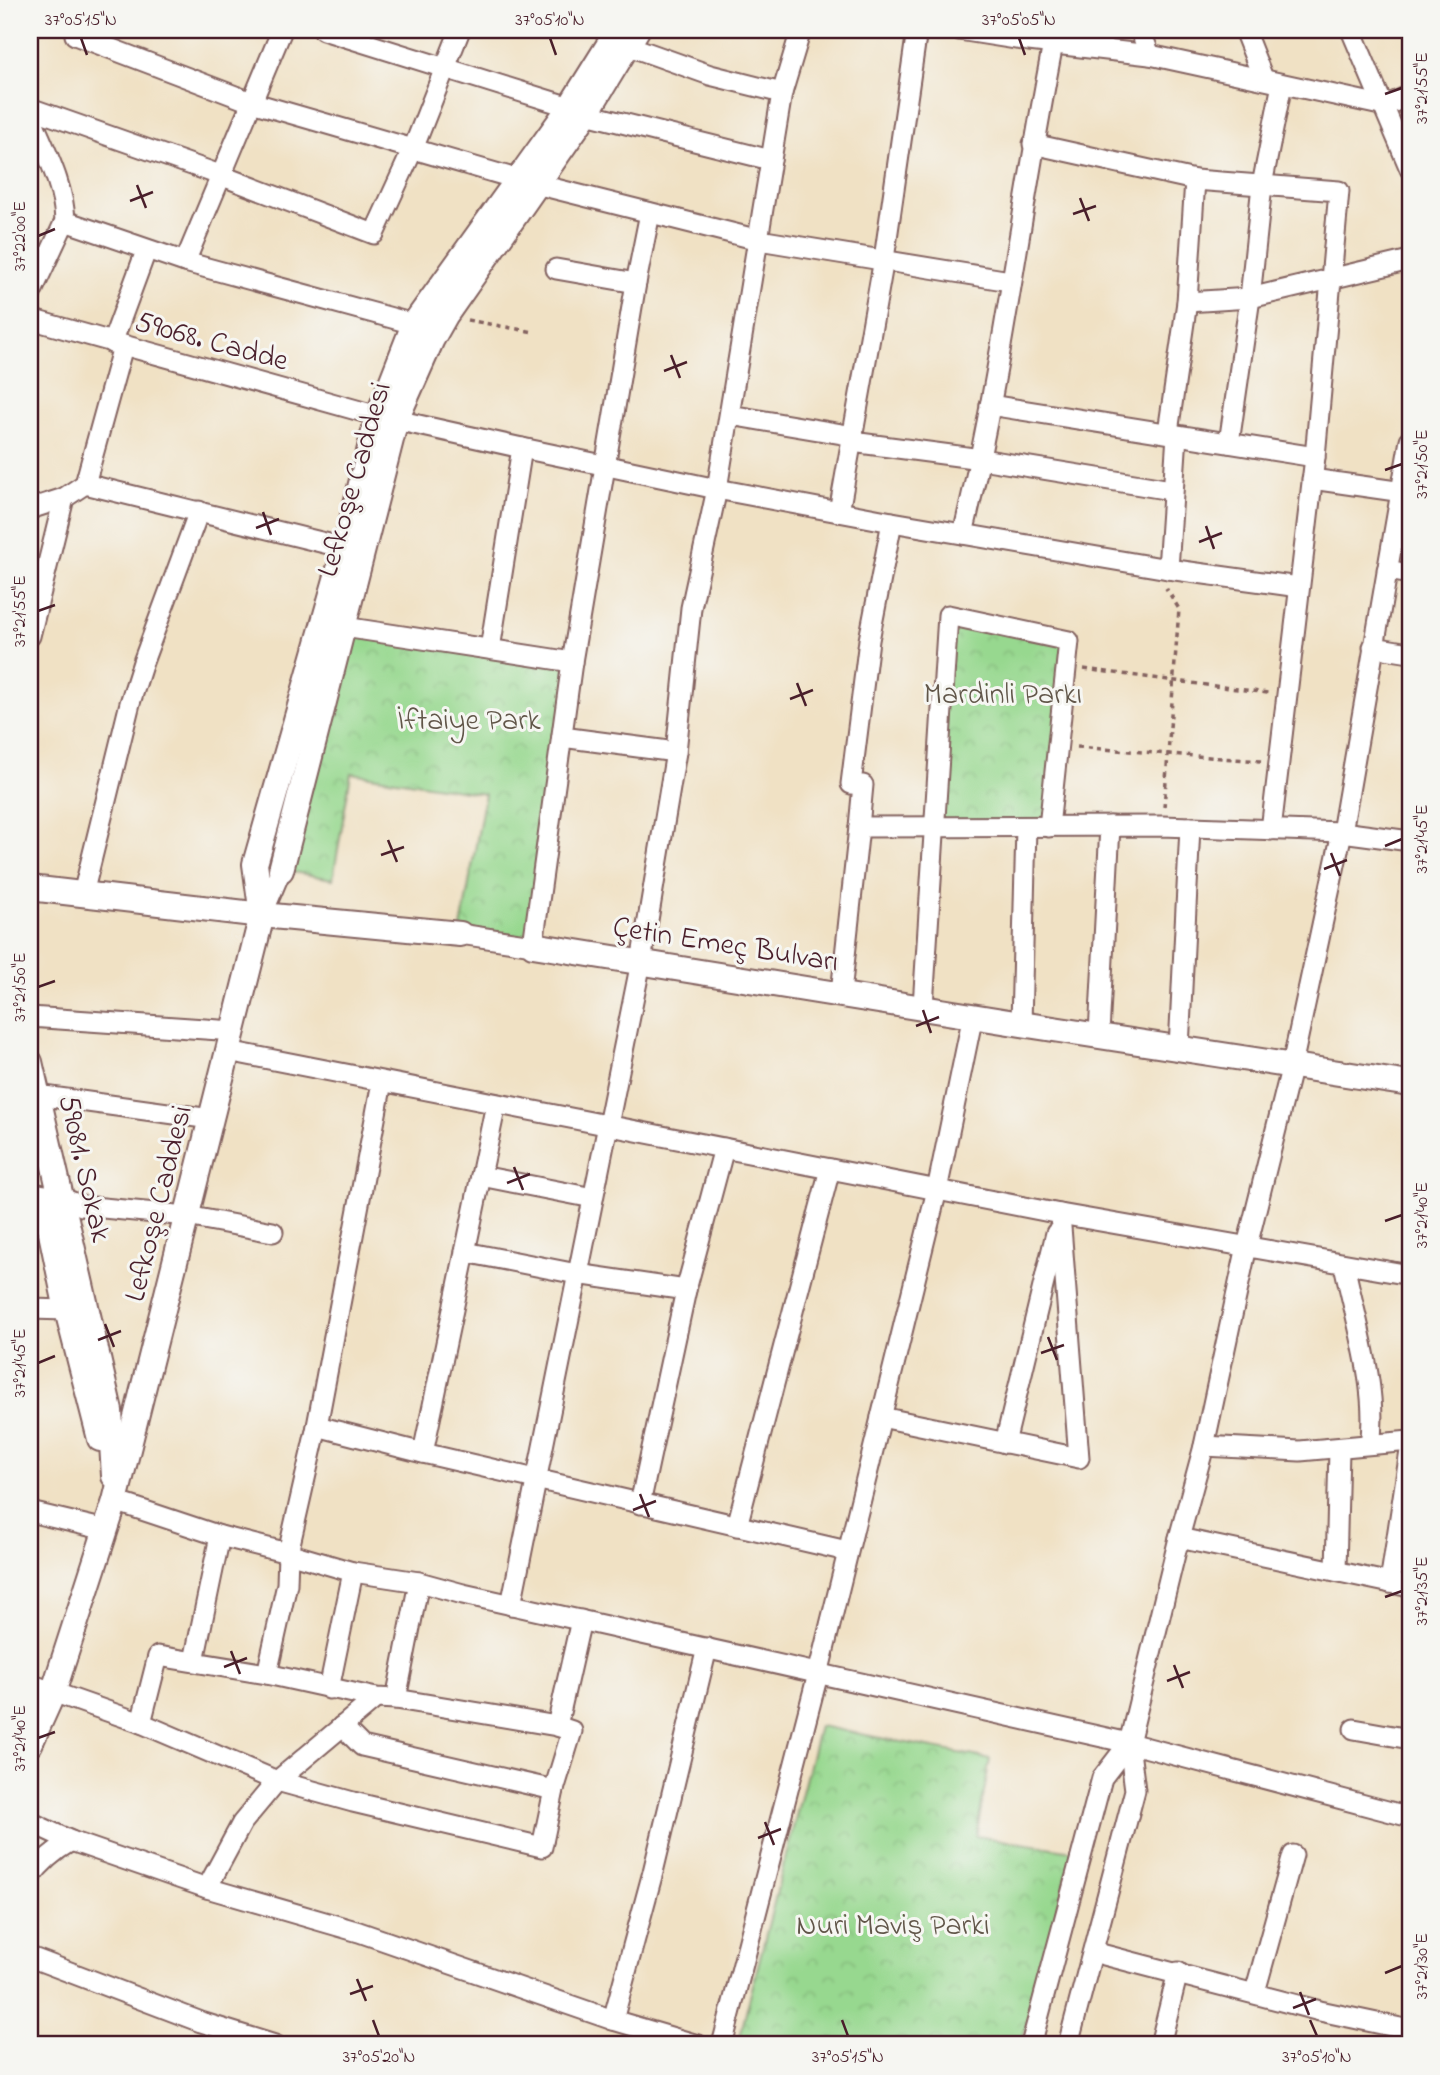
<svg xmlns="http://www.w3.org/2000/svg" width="1440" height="2075" viewBox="0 0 1440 2075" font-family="'Indie Flower',sans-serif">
  <defs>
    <pattern id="park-crowns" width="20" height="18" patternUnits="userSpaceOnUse" patternTransform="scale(1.75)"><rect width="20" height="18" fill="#97d88f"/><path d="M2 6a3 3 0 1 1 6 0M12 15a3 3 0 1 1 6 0" fill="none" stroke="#84b97c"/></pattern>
  </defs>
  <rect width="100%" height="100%" fill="#f6f6f2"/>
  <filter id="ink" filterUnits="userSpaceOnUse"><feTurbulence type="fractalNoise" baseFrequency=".0143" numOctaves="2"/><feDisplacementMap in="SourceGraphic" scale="14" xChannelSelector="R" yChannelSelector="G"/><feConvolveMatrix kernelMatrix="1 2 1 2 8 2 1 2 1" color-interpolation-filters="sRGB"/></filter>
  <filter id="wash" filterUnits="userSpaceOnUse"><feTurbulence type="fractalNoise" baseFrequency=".00686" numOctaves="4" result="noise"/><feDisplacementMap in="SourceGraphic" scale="28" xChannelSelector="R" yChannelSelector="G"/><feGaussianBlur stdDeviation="1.57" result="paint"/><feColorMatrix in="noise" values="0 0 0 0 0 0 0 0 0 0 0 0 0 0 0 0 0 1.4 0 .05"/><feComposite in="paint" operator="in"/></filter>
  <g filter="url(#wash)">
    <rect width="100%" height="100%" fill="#f0e1c4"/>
    <g fill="url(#park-crowns)" stroke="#707c5d" stroke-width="2">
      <polygon points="948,615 1069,641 1049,827 933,825"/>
      <polygon points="344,627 572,662 533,945 460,934 485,794 351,773 333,879 281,870"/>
      <polygon points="819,1726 990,1759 976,1836 1073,1851 1021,2045 738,2044"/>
    </g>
  </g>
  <g filter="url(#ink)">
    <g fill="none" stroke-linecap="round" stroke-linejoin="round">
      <defs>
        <g id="minor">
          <polyline points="77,30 75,35 251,102 520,180 759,240 1010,281"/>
          <polyline points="323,30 570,107"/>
          <polyline points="959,30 1029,41 1150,55 1385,106 1410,95"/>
          <polyline points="1140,30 1150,55"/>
          <polyline points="1244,30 1263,78"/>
          <polyline points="1351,30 1410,169"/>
          <polyline points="629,46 710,75 782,93"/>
          <polyline points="30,108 220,175 374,234 413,149 460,30"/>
          <path d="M 30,114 C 43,147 64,184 65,221 L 30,296"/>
          <polyline points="586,114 771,160"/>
          <polyline points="1033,144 1195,180 1339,191 1315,457 1271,830"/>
          <polyline points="65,221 185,262 414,324"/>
          <polyline points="185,262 282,30"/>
          <polyline points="556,269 636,283"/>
          <polyline points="1187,302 1250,298 1410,260"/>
          <polyline points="30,319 378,416 522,448 717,489 892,522 1168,569 1299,587"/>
          <polyline points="112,343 146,251"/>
          <polyline points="990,405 1315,457"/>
          <polyline points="730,415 854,436"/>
          <polyline points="1168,432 1187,302 1195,180"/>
          <polyline points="852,442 981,459 1171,490"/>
          <polyline points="1229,443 1250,298 1262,185 1282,84"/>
          <polyline points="1312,479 1410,493"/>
          <polyline points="85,484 345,548"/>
          <polyline points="30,509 64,498"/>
          <polyline points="839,512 884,259 917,30"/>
          <polyline points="892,522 869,640 851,784 863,785 859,827 1162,826 1342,832 1410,841"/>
          <path d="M 963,534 C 1002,372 1021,207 1053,44"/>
          <polyline points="1168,569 1177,435"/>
          <polyline points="1387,570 1410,574"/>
          <polyline points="344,627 572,662"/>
          <polyline points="30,636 64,498 85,484 123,346"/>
          <polyline points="1373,647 1410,653"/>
          <polyline points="490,649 522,448"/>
          <polyline points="562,737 676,752"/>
          <polyline points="83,894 130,703 143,662 199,511"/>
          <polyline points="262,915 281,870"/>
          <polyline points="460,934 533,945 572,662 636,283 650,213"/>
          <polyline points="841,993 859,827"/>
          <polyline points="923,1006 948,615 1069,641 1049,827"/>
          <polyline points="30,1017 234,1031"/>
          <polyline points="1021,1024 1026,827"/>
          <polyline points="1099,1034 1110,826"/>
          <polyline points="1179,1048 1190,827"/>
          <polyline points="228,1051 1060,1214 1410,1275"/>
          <polyline points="37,1095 211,1119"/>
          <polyline points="481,1176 593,1198"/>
          <polyline points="30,1193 60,1197 82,1206 187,1216 273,1232"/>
          <polyline points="465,1252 577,1274 686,1290"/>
          <path d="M 1344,1264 C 1355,1318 1379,1391 1370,1444"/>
          <polyline points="30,1309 67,1310"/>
          <polyline points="881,1417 1079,1458 1060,1214"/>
          <polyline points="317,1426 423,1453 847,1551"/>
          <polyline points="1005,1443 1056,1233"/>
          <polyline points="1204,1446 1300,1451 1410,1441"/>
          <polyline points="423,1453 496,1104"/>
          <polyline points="115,1501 220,1536 288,1553 353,1572 419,1582 463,1594 1129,1743 1410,1817"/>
          <polyline points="640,1504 686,1290 724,1148"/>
          <polyline points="30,1512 106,1530"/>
          <polyline points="737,1526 830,1169"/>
          <polyline points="1179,1538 1410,1587"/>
          <polyline points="1336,1571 1339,1449"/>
          <polyline points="1390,1583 1410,1451"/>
          <polyline points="511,1605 641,962 676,752 691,608 717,489 782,93 801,30"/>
          <polyline points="194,1661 220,1536"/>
          <polyline points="267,1674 287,1584 288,1553 317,1426 382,1082"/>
          <polyline points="30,1684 141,1723 277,1781 353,1802 542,1847 554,1790 572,1731 557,1726 581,1620"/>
          <polyline points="329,1689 353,1572"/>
          <polyline points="396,1699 419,1582"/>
          <polyline points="141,1723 158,1656 267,1674 376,1698 396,1699 557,1726"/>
          <polyline points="342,1726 362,1746 554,1790"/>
          <polyline points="1354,1729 1410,1739"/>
          <polyline points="30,1822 71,1841 207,1888 359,1932 613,2020 698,2045"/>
          <path d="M 30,1877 C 42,1861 54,1851 71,1841"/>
          <polyline points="207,1888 242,1823 277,1781 376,1698"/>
          <polyline points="1093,1952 1320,2011 1410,2030"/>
          <polyline points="30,1957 201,2022 275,2045"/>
          <polyline points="1255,1992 1293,1855"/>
          <polyline points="613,2020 653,1872 707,1648"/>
          <polyline points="722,2045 818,1674 937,1190 973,1015"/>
          <polyline points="1031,2045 1102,1778 1129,1743"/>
          <polyline points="1068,2045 1135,1790 1129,1743 1179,1538 1204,1446 1247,1246 1292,1065 1342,832 1410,440"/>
          <polyline points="1160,2045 1178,1972"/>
        </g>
        <g id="major">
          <polyline points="281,870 396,420 432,339 445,316 586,114 637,30"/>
          <polyline points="30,888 262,915 460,934"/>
          <polyline points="533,945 1021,1024 1410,1084"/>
          <polyline points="30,1062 110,1411 114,1476"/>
          <polyline points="46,1209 67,1310 100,1439"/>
          <polyline points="30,1744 53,1693 115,1501 262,915 255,864 345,548 378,416 414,324 570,107 618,30"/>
        </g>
      </defs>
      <use href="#minor" stroke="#846361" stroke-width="23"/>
      <use href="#major" stroke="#846361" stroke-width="28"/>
      <g stroke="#846361" stroke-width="3.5" stroke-dasharray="5 5" stroke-linecap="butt">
        <polyline points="467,320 534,332"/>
        <polyline points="1084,669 1268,693"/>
        <polyline points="1077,747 1261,761"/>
        <polyline points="1164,807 1179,609 1166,588"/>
      </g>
      <use href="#minor" stroke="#fff" stroke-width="19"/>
      <use href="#major" stroke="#fff" stroke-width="24"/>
    </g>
  </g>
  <path fill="none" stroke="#4a1f2b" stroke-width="2.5" d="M 81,38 L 87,55M 550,38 L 556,55M 1019,38 L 1025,55M 1385,94 L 1402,88M 137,185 L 146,208M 1080,198 L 1089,221M 130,201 L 153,192M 1073,214 L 1096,206M 38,236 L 55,229M 671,355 L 680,378M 664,371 L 687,362M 1385,470 L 1402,464M 263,512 L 271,535M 1206,526 L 1214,549M 256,528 L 279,519M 1199,542 L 1222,533M 38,611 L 55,605M 797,683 L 806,706M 790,699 L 813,690M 388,840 L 397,862M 1385,846 L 1402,839M 1331,853 L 1340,876M 381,855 L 404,847M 1324,869 L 1347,860M 38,987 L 55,981M 923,1010 L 931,1033M 916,1026 L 939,1017M 514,1167 L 523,1190M 507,1183 L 530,1174M 1385,1221 L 1402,1215M 105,1324 L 114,1347M 1048,1337 L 1057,1360M 98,1340 L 121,1331M 1041,1353 L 1064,1345M 38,1363 L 55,1356M 640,1494 L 649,1517M 633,1510 L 656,1501M 1385,1597 L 1402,1591M 231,1651 L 240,1674M 1174,1665 L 1183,1688M 224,1667 L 247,1658M 1167,1681 L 1190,1672M 38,1738 L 55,1732M 765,1822 L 774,1845M 758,1838 L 781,1829M 1385,1973 L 1402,1966M 357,1979 L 366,2001M 1300,1992 L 1309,2015M 350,1994 L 373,1986M 1293,2008 L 1316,1999M 373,2020 L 379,2036M 842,2020 L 848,2036M 1310,2020 L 1317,2036"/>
  <g text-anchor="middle" stroke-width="6" stroke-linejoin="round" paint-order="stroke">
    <g font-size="30" fill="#4a1f2b" stroke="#f6f6f2">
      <text transform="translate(212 340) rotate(15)" y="10">59068. Cadde</text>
      <text transform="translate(353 479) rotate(-74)" y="10">Lefkoşe Caddesi</text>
      <text transform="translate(726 943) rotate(9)" y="10">Çetin Emeç Bulvarı</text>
      <text transform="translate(86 1168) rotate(77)" y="10">59081. Sokak</text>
      <text transform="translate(157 1203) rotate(-76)" y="10">Lefkoşe Caddesi</text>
    </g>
    <g font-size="30" fill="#615649" stroke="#f6f6f2">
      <text x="1003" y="703">Mardinli Parkı</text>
      <text x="469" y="729">İftaiye Park</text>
      <text x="893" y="1934">Nuri Maviş Parki</text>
    </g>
  </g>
  <rect width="1440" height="2075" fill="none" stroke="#f6f6f2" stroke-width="77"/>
  <rect x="38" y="38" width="1364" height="1998" fill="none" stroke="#4a1f2b" stroke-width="2.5"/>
  <g font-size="18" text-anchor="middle" fill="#4a1f2b">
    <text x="81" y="25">37°05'15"N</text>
    <text x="550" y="25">37°05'10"N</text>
    <text x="1019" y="25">37°05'05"N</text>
    <text transform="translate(1421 88) rotate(-90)" y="6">37°21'55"E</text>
    <text transform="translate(19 236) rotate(-90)" y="6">37°22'00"E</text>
    <text transform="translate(1421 464) rotate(-90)" y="6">37°21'50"E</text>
    <text transform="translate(19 611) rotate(-90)" y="6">37°21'55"E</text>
    <text transform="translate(1421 839) rotate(-90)" y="6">37°21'45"E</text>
    <text transform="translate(19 987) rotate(-90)" y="6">37°21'50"E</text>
    <text transform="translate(1421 1215) rotate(-90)" y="6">37°21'40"E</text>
    <text transform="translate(19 1363) rotate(-90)" y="6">37°21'45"E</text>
    <text transform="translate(1421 1591) rotate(-90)" y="6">37°21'35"E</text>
    <text transform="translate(19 1738) rotate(-90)" y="6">37°21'40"E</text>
    <text transform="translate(1421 1966) rotate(-90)" y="6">37°21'30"E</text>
    <text x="379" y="2062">37°05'20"N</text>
    <text x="848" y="2062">37°05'15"N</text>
    <text x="1317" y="2062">37°05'10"N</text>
  </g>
</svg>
